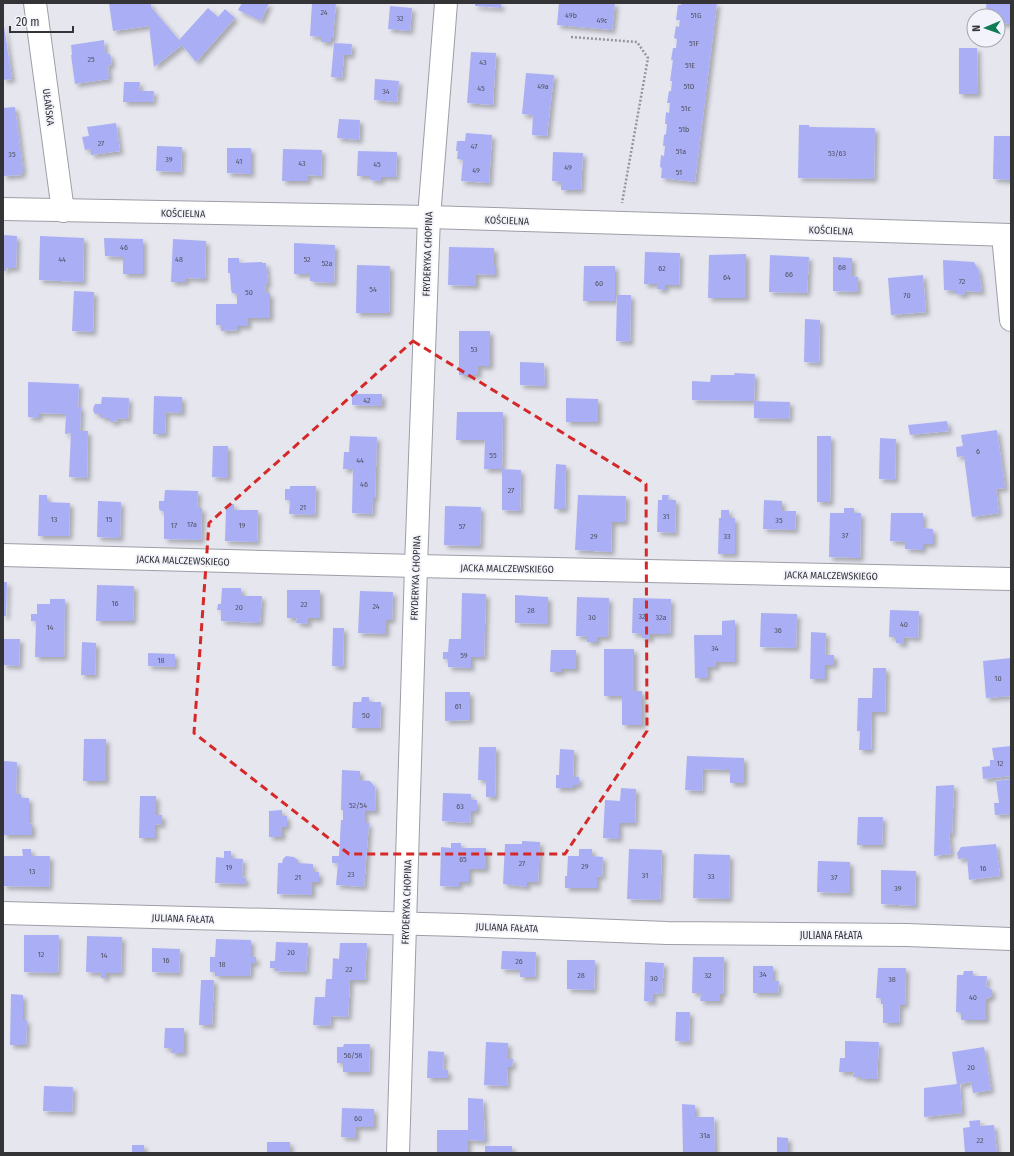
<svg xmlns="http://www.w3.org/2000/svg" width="1014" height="1156" viewBox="0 0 1014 1156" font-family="'Fira Sans Condensed',sans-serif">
  <defs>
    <filter id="shadow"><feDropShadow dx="3.5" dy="3.5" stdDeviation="2" flood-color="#0004"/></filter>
  </defs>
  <rect width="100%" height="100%" fill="#e5e6ee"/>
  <g fill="#aaaff5" filter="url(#shadow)">
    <polygon points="109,3 151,3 151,7 179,40 208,8 218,17 225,9 235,18 196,62 182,45 154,67 149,26 113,31"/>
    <polygon points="242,3 269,3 261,21 238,10"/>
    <polygon points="312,3 336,3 333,38 331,38 331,42 321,42 321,37 310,36"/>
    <polygon points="475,3 501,3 501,8 475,6"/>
    <polygon points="559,3 615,3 612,30 557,25"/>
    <polygon points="682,3 717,3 695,182 661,178 662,168 660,167 661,155 664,156 665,146 663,146 664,135 666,134 667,124 665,124 666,112 669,113 670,103 667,103 669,91 671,91 672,81 670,81 673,60 671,60 673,48 676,48 677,39 674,38 676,26 679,27 680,20 676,20 678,5 681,5"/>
    <polygon points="986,3 1011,3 1011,24 998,23 998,16 987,16"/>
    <polygon points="390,6 412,8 410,31 388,29"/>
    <polygon points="3,20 12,79 3,80"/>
    <polygon points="104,40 105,53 110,54 112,64 108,66 109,79 75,84 71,55 72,55 71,45"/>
    <polygon points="334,43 352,44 351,55 344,55 342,78 331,77"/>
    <polygon points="959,48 977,48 978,94 959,94"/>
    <polygon points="471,52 496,53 493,105 467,103"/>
    <polygon points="526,73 554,75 547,136 532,135 533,115 522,114"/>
    <polygon points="375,79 399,81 397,102 374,100"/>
    <polygon points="124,82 140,82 139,91 154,91 153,102 123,102"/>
    <polygon points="15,107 23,170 21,175 3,176 3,108"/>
    <polygon points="339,119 360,120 359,140 337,138"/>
    <polygon points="116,123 120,151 91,155 91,149 85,150 82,137 89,136 87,127"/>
    <polygon points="799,125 809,125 809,127 875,128 874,179 798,178"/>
    <polygon points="466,133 492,135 489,183 461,181 463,160 457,159 458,151 456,151 457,141 465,141"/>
    <polygon points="994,136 1011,136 1011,180 993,179"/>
    <polygon points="157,146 182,147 181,172 156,171"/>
    <polygon points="227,148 251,148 251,174 227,173"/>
    <polygon points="283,149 322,150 321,176 308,175 308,181 282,181"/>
    <polygon points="358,151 397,152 396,177 381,177 381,181 370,180 370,176 357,176"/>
    <polygon points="553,152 583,153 581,190 561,190 561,182 552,181"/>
    <polygon points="3,235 17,236 16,268 6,268 6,271 3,271"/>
    <polygon points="40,236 84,238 83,282 39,280"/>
    <polygon points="104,238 143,239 143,274 123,274 123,257 105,256"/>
    <polygon points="173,239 206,241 205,279 186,278 186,282 171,282"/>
    <polygon points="294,243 335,245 334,283 313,282 313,281 310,281 310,274 294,274"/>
    <polygon points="449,247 494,248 494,265 495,265 495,275 476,274 476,286 448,285"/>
    <polygon points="645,252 680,253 679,285 665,285 665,290 657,289 657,284 644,284"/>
    <polygon points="746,254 746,298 708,298 709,255"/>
    <polygon points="770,255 809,257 807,293 769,292"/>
    <polygon points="833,257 852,258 852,276 858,277 858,292 833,291"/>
    <polygon points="228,258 239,258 239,263 262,262 262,263 266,263 268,284 265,284 266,293 270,293 270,318 248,318 248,326 237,326 237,330 221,331 221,325 216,325 216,304 237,304 237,294 232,293 231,289 230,273 228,273"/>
    <polygon points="943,260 974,262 979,271 982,292 965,291 965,295 956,294 956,291 944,290"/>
    <polygon points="357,265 390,266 389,313 356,313"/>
    <polygon points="584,266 615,266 615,301 583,301"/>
    <polygon points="923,275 926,312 891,315 888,278"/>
    <polygon points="74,291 94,292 93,332 72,331"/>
    <polygon points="617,295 631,295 630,342 616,341"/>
    <polygon points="805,319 820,320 819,363 804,362"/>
    <polygon points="459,331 490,331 490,366 478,366 478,375 459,375"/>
    <polygon points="520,362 544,363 545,386 520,385"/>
    <polygon points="734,373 755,374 754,401 692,400 692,381 710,382 711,375 735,375"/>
    <polygon points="28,382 79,384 78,407 81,407 80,431 88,431 87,478 69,477 71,433 65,434 66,414 39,413 39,418 28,417"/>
    <polygon points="352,394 382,394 382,406 352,405"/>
    <polygon points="154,396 182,397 182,413 166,412 165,434 153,434"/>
    <polygon points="102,397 129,398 128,419 118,418 118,421 112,422 109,421 109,418 101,418 101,414 95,414 93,410 94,406 95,404 101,404"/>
    <polygon points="566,398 598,399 598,422 566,422"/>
    <polygon points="754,401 790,402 789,419 754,418"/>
    <polygon points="457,412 503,412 502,469 521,470 520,511 502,510 502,469 484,469 485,440 456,440"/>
    <polygon points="947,421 949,431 910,435 908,425"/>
    <polygon points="997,430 1005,488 996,489 999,513 972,517 964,456 957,457 956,447 963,446 961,435"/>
    <polygon points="350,436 377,437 375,498 373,498 372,514 352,513 353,469 343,469 344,452 349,452"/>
    <polygon points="817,436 831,436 830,502 817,502"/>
    <polygon points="880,438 896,439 895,480 879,479"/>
    <polygon points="213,446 228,446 228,478 212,477"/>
    <polygon points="556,464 566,465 565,509 554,509"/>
    <polygon points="290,486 316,486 315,515 289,514 290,500 285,500 285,489 290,489"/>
    <polygon points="165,490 198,491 197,508 202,508 201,540 164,539 164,511 161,511 159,509 159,501 164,501"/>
    <polygon points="39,495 47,495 47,502 70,503 69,536 38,536"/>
    <polygon points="578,495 626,496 625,522 612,522 611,552 575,550"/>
    <polygon points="662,495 669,495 668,500 676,500 675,533 657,532 658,500 662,500"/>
    <polygon points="764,500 782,501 782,511 796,511 795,530 763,529"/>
    <polygon points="98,501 121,502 120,538 97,537"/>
    <polygon points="228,504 234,504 234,510 258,510 257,542 225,541 226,509 228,509"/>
    <polygon points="445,506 481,507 480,546 444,545"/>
    <polygon points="844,508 854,508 854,513 861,513 860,558 829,557 830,513 844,513"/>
    <polygon points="721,510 729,510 729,518 735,518 735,554 718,554 719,518 721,518"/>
    <polygon points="891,513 923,513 923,528 933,529 933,544 923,544 923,550 905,549 905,542 890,541"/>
    <polygon points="3,582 7,582 6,616 3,616"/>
    <polygon points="97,585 134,586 133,621 96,621"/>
    <polygon points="222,588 241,588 242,596 262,596 260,623 221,621 221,610 217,610 218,604 221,604"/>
    <polygon points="287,590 320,590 320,618 308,618 308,624 296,623 297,618 287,618"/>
    <polygon points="360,591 393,592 392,620 386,620 386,634 358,633"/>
    <polygon points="462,593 486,594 484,657 471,657 471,668 448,667 448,659 443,659 443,652 448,652 449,639 461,639"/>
    <polygon points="515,595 548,597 548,624 515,623"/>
    <polygon points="577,597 609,598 608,637 597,637 597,642 587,642 587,637 576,636"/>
    <polygon points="633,598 671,599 670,634 650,634 650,639 642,638 642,634 632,633"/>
    <polygon points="50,599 65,599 64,657 35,657 36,621 31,621 31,614 37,614 37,604 50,604"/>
    <polygon points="890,610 919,611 918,638 904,637 904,644 896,643 896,637 889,637"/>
    <polygon points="761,613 797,614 796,648 760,647"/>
    <polygon points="735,620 735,662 716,662 716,667 708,667 708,678 695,678 694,635 722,635 722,621"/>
    <polygon points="333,628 344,628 343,667 332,666"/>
    <polygon points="811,632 826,633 825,655 834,655 834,665 825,665 825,679 810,679"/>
    <polygon points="3,639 20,639 19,666 3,665"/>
    <polygon points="82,642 96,643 95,675 81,675"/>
    <polygon points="604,649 634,649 634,691 642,691 642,725 622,725 622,696 604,696"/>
    <polygon points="551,650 576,650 576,669 561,669 561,672 550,672"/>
    <polygon points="148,653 175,654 175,667 148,666"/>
    <polygon points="1011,658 1011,696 986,698 983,661"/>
    <polygon points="873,668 886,668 885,712 872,712 871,750 859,750 860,731 857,731 858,698 872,698"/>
    <polygon points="445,692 470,692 470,720 445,721"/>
    <polygon points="362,697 369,697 369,702 381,702 380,728 352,728 353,702 361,702"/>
    <polygon points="84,739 106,739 106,781 83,781"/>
    <polygon points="1011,746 1011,776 983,779 982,767 990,766 990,760 994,760 992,748"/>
    <polygon points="479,747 496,747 495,797 486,797 486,780 478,780"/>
    <polygon points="560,749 574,750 573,777 579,777 579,785 573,785 573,788 556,788 556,775 559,775"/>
    <polygon points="687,756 744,758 744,783 730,783 730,770 703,769 702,791 685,790"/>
    <polygon points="4,761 17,762 16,794 21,794 21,798 29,798 29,823 32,824 32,835 3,835"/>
    <polygon points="342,770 360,771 360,780 370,781 375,787 376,811 365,811 365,823 369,823 364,887 336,885 338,863 332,863 332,856 339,856 341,820 343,820 343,810 341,810"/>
    <polygon points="1011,779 1011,814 995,815 994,803 999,803 996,781"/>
    <polygon points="954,785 952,834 949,834 951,854 934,856 936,786"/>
    <polygon points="621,788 636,789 635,823 619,823 619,839 603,838 605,800 620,801"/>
    <polygon points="443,793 471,794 471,800 477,800 477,811 471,811 470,823 442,821"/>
    <polygon points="140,796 156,796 156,815 162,815 162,825 155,824 155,838 139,838"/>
    <polygon points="282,810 282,816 287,816 287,827 282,827 282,837 269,837 269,811"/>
    <polygon points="858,817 883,817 882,845 857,845"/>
    <polygon points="522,841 540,842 538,882 527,882 527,887 503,884 505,844 522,844"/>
    <polygon points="451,843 461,843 461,848 486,848 486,869 469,869 469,882 459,882 459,887 440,886 441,847 451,848"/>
    <polygon points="996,844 1000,876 969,880 967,858 958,859 957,853 961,847"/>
    <polygon points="22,849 31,849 31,856 50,856 49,887 3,886 3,856 23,856"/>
    <polygon points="579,849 592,849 592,856 603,857 602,877 597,876 597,888 565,888 565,876 567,876 568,856 579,856"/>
    <polygon points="629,849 662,850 660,900 627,899"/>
    <polygon points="224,851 231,851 231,858 243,859 242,876 246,879 246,882 244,884 215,883 216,857 224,858"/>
    <polygon points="694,854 730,855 729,899 693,898"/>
    <polygon points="286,856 294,857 298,860 298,863 313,864 313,872 319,872 319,882 312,882 312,895 277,894 278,863 282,863 283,859"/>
    <polygon points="818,861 850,862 850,893 817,892"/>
    <polygon points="881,870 916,871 915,906 881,904"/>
    <polygon points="24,935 59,935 58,973 24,972"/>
    <polygon points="87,936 122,937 121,973 106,973 106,978 101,978 101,973 86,972"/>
    <polygon points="216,939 251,940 251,957 256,957 256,963 251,963 250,976 215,976 215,972 210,972 210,957 215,957"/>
    <polygon points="276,942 308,943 306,972 275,971 275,968 270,968 270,961 275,961"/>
    <polygon points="340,943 367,943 365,980 350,980 348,1017 331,1016 330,1026 313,1025 315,997 325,997 326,979 332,979 333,958 339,959"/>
    <polygon points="152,948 180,949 179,973 152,972"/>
    <polygon points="502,951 536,952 535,977 520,977 520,970 501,969"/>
    <polygon points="693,957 724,957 723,994 720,994 720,1001 700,1001 701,993 692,993"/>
    <polygon points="567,960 595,960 594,990 567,989"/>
    <polygon points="645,962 664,963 662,994 653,993 653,1002 644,1001"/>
    <polygon points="753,966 773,966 773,981 779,981 778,993 753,993"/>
    <polygon points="878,968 906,968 905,1005 900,1005 899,1023 883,1023 883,1004 881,1004 881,998 876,998"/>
    <polygon points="964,971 973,971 973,976 987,976 986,986 992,990 992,996 986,999 986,1020 961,1020 961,1013 956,1012 957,975 963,975"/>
    <polygon points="201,980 214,980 212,1025 199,1025"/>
    <polygon points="11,994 23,995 23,1020 27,1020 26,1045 10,1045"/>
    <polygon points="676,1012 690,1012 689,1042 675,1041"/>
    <polygon points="165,1028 184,1028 184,1053 171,1053 172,1048 164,1048"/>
    <polygon points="845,1041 879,1042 877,1079 861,1079 861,1077 853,1077 854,1072 839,1072 840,1058 845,1058"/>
    <polygon points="486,1042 508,1043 508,1059 513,1059 512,1067 508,1067 507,1086 484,1085"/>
    <polygon points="344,1044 370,1044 369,1072 343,1072 343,1063 337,1063 337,1047 343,1047"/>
    <polygon points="984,1047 991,1090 973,1093 971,1082 960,1084 962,1113 924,1117 924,1088 957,1084 952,1052"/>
    <polygon points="428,1051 444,1052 443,1070 448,1070 448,1078 427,1078"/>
    <polygon points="44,1086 73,1087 72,1112 43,1111"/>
    <polygon points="468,1098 483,1099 485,1141 468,1140 468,1153 437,1153 437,1130 468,1130"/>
    <polygon points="682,1104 695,1105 695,1117 714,1117 715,1153 683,1153"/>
    <polygon points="342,1108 374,1109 374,1127 356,1127 356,1138 341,1137"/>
    <polygon points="980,1120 980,1126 994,1125 997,1153 965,1153 963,1128 970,1127 969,1121"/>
    <polygon points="777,1137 788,1138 788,1153 777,1153"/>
    <rect x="267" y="1142" width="23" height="11"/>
    <rect x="132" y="1145" width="12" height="8"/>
    <rect x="485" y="1146" width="27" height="7"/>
  </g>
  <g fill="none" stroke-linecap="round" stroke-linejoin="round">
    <defs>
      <g id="minor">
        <polyline points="35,3 63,211"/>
        <polyline points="3,209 429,217 1011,235"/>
        <polyline points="1003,235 1011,320"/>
        <polyline points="3,555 416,566 1011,579"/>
        <polyline points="3,913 460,925 667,933 907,935 1011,939"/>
        <polyline points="398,1153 416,566 429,217 446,3"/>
      </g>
    </defs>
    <use href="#minor" stroke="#9d9ea6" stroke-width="24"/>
    <polyline stroke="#95969b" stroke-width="2.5" stroke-dasharray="2 2" stroke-linecap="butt" points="571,37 637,42 648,58 622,203"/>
    <use href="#minor" stroke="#fff" stroke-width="22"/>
  </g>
  <path fill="none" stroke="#d62828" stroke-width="3" stroke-dasharray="8 5" stroke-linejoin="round" d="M 413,341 L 646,484 L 647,731 L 565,854 L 349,854 L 194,733 L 209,523 Z"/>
  <g text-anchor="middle" stroke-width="3.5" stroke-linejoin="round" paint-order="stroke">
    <g font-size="8" fill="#525366">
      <text x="324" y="15">24</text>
      <text x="571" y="18">49b</text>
      <text x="696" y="18">51G</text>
      <text x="400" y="21">32</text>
      <text x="602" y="23">49c</text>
      <text x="694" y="46">51F</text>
      <text x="91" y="62">25</text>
      <text x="483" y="65">43</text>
      <text x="690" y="68">51E</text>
      <text x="543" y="89">49a</text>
      <text x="689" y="89">51D</text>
      <text x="481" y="91">45</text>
      <text x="386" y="94">34</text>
      <text x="686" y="111">51c</text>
      <text x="684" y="132">51b</text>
      <text x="101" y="146">27</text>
      <text x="474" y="149">47</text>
      <text x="681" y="154">51a</text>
      <text x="837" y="156">53/63</text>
      <text x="12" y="157">35</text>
      <text x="169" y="162">39</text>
      <text x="239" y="164">41</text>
      <text x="302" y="166">43</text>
      <text x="377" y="167">45</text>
      <text x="568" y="170">49</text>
      <text x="476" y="173">49</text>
      <text x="679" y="175">51</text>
      <text x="124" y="250">46</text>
      <text x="62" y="262">44</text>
      <text x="179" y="262">48</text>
      <text x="307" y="262">52</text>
      <text x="327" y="266">52a</text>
      <text x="842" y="270">68</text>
      <text x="662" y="271">62</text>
      <text x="789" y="277">66</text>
      <text x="727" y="280">64</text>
      <text x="962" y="284">72</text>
      <text x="599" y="286">60</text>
      <text x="373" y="292">54</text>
      <text x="249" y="295">50</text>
      <text x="907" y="298">70</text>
      <text x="474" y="352">53</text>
      <text x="367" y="403">42</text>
      <text x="978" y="454">6</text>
      <text x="493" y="458">55</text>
      <text x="360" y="463">44</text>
      <text x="364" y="487">46</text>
      <text x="511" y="493">27</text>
      <text x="303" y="510">21</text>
      <text x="666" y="519">31</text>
      <text x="54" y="522">13</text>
      <text x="109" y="522">15</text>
      <text x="779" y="523">35</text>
      <text x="192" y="527">17a</text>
      <text x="174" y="528">17</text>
      <text x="242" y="528">19</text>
      <text x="462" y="529">57</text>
      <text x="845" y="538">37</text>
      <text x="594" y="539">29</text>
      <text x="727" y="539">33</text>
      <text x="115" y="606">16</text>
      <text x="304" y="607">22</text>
      <text x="376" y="609">24</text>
      <text x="239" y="610">20</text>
      <text x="531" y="613">28</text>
      <text x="642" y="619">32</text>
      <text x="592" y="620">30</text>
      <text x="661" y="620">32a</text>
      <text x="904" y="627">40</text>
      <text x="50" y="630">14</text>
      <text x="778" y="633">36</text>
      <text x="715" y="651">34</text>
      <text x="464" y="658">59</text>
      <text x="161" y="663">18</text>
      <text x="998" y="681">10</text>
      <text x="458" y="709">61</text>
      <text x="366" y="718">50</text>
      <text x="1000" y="766">12</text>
      <text x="358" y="808">52/54</text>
      <text x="460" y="809">63</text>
      <text x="463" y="862">65</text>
      <text x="522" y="866">27</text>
      <text x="585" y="869">29</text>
      <text x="229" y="870">19</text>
      <text x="983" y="871">16</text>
      <text x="32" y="874">13</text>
      <text x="351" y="877">23</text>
      <text x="645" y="878">31</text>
      <text x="711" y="879">33</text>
      <text x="298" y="880">21</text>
      <text x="834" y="880">37</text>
      <text x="898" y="891">39</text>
      <text x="291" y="955">20</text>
      <text x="41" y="957">12</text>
      <text x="104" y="958">14</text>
      <text x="166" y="963">16</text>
      <text x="519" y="964">26</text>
      <text x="222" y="967">18</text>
      <text x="349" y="972">22</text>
      <text x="763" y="977">34</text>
      <text x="581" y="978">28</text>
      <text x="708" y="978">32</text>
      <text x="654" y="981">30</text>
      <text x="892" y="982">38</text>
      <text x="973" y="1000">40</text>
      <text x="353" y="1058">56/58</text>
      <text x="971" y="1070">20</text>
      <text x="358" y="1121">60</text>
      <text x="705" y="1138">31a</text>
      <text x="980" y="1143">22</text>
    </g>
    <g font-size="10" fill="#343437" stroke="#f2f3fb">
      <text transform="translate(49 107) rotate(83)" y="4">UŁAŃSKA</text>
      <text transform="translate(183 213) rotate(1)" y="4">KOŚCIELNA</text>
      <text transform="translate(507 220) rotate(2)" y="4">KOŚCIELNA</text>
      <text transform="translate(831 230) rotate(2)" y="4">KOŚCIELNA</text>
      <text transform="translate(427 254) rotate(-88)" y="4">FRYDERYKA CHOPINA</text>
      <text transform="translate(183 560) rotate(2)" y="4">JACKA MALCZEWSKIEGO</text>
      <text transform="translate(507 568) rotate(1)" y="4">JACKA MALCZEWSKIEGO</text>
      <text transform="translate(831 575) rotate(1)" y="4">JACKA MALCZEWSKIEGO</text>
      <text transform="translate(415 578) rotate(-88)" y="4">FRYDERYKA CHOPINA</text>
      <text transform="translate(406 902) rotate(-88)" y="4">FRYDERYKA CHOPINA</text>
      <text transform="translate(183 918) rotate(2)" y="4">JULIANA FAŁATA</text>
      <text transform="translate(507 927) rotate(2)" y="4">JULIANA FAŁATA</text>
      <text x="831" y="939">JULIANA FAŁATA</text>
    </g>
  </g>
  <rect width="1014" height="1156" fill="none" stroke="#343437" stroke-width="8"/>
  <g transform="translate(986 28) rotate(268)"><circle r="19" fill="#f2f3fb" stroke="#a6a7ad"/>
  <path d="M0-3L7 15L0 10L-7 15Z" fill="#0f7a54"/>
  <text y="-6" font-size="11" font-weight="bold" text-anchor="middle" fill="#343437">N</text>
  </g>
  <path d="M10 26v6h63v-6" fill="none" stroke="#343437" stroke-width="2"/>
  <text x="16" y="26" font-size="12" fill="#343437" stroke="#f2f3fb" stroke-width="3" paint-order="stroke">20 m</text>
</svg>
